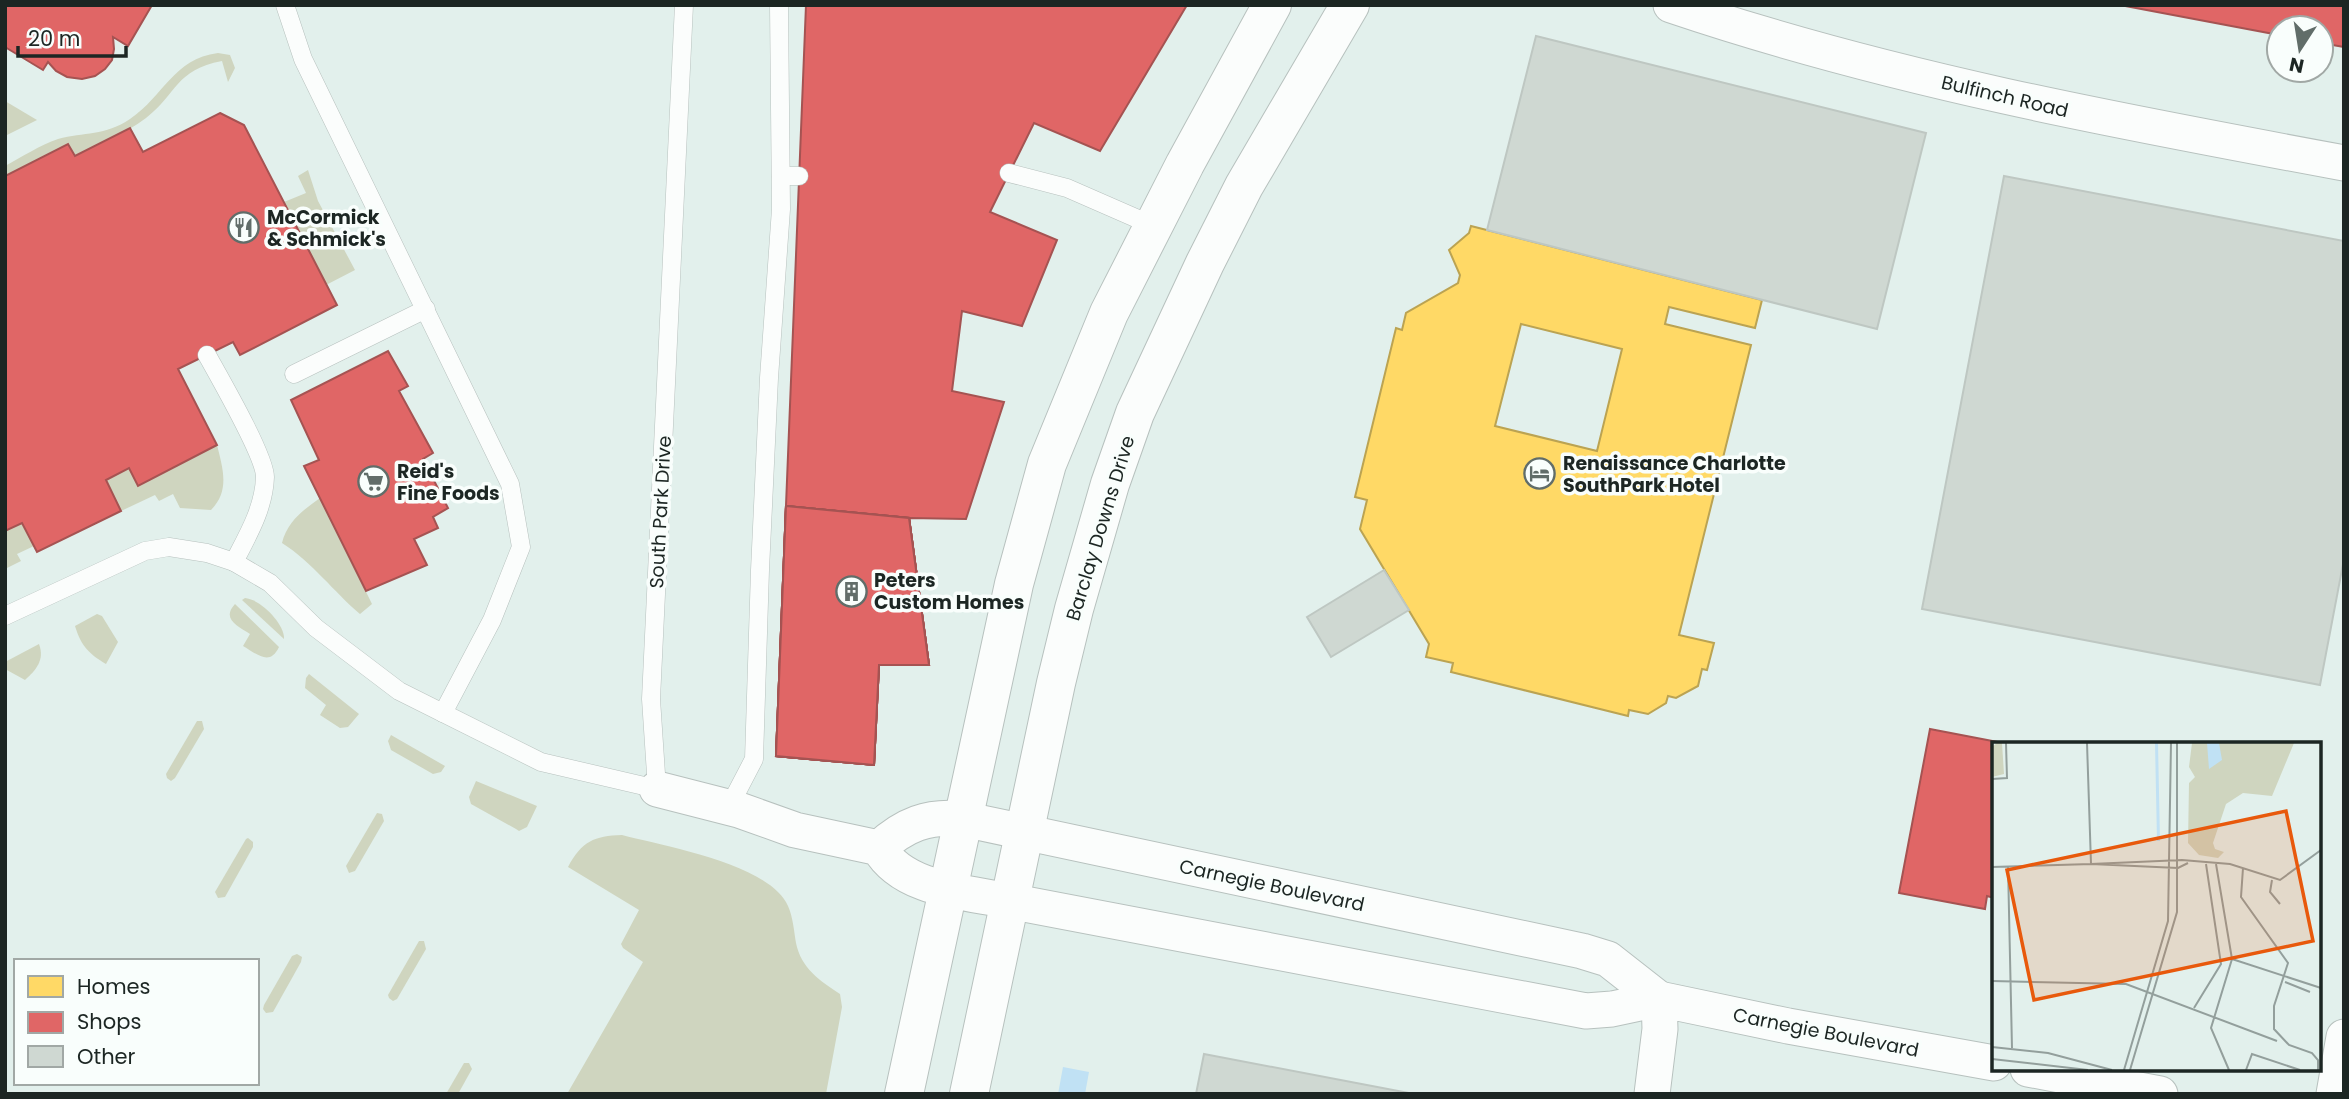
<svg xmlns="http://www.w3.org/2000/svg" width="2349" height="1099" viewBox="0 0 2349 1099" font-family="Poppins,sans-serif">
  <rect width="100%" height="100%" fill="#e2f0ec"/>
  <g fill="#cfd5bf">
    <path d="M 218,53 L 230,55 L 235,68 L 228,82 L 222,61 C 175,70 178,93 146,118 C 125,134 99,144 75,156 L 68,144 L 5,176 L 5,166 C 22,157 40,145 58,139 C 84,132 105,136 130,119 C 164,96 173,59 218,53 Z"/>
    <polygon points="5,101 37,120 5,136"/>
    <polygon points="308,170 318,201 355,270 326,285 284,202 306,193 298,176"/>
    <path d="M 217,445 C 223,469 230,491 211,510 L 180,508 L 173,494 L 159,501 L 155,495 L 121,511 L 106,480 L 129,468 L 139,485 Z"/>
    <path d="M 320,498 L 372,604 L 360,614 C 334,592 312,562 282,543 C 287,522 303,510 320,498 Z"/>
    <polygon points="22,523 34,546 17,554 21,561 5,569 5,531"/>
    <path d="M 245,598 C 260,599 285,624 284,639 L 242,600 Z"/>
    <path d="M 235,604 L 279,647 C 270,666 258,655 243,646 L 250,634 C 238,626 221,619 235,604 Z"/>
    <path d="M 97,614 L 102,616 L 118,642 L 106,664 C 89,654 81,646 75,626 Z"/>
    <path d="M 39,644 C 45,660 36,670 25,680 L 5,669 L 5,662 Z"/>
    <polygon points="309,674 359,714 348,727 340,728 320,715 326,705 305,688 306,678"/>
    <polygon points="197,721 202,721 204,729 175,778 171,781 167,778 166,774"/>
    <polygon points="391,735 445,766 441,772 433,774 391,750 388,741"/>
    <polygon points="476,781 537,806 527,827 519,831 516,829 471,804 469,797"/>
    <polygon points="377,813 382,814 384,821 355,871 349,873 346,866"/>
    <path d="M 622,835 C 664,846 770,864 788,906 C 793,917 794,931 796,943 C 801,968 820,981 840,994 L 842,1007 L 826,1094 L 567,1094 L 643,962 L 623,948 L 621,944 L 639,910 L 568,867 C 582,841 594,836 622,835 Z"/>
    <polygon points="248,838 253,842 253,847 225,897 218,898 215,892 246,839"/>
    <polygon points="419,941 424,941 426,949 397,999 393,1001 389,998 388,995"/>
    <polygon points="297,954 302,957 301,962 273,1012 266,1013 263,1009 264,1005 292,956"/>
    <polygon points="464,1063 469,1063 472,1069 458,1094 446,1094"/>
  </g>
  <polygon fill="#c0e1f4" points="1063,1067 1089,1072 1085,1094 1058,1094"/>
  <path fill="#ffd966" stroke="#bba352" stroke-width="2" fill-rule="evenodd" d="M 1471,226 L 1762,300 L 1755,328 L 1669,307 L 1665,324 L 1751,345 L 1679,635 L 1714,643 L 1707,670 L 1702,669 L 1698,686 L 1676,698 L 1668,696 L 1666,703 L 1648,714 L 1629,710 L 1628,716 L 1451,672 L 1453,663 L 1426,657 L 1429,644 L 1360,529 L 1367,500 L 1355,497 L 1396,328 L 1402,330 L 1406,313 L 1458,283 L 1460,275 L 1449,250 L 1469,233 ZM 1521,324 L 1622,349 L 1597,451 L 1495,426 Z"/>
  <g fill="#e06666" stroke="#a55352" stroke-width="2">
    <polygon points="5,5 152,5 128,46 113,37 114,49 112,60 105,69 95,76 82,79 67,77 56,71 48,62 43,70 5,47"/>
    <polygon points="806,5 1187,5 1100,151 1034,123 990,212 1057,240 1022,326 962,311 952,391 1004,402 966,519 909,518 929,665 879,665 874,765 776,756"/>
    <polygon points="2120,5 2344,5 2344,47 2321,43 2321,28 2279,28 2279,35"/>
    <polygon points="220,113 244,125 337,305 240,355 233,342 178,369 217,445 138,486 129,468 106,480 121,511 37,552 22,523 5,531 5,176 68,144 75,156 130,128 143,152"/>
    <polygon points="388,351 408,386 399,391 433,453 423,459 448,508 433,517 438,528 414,539 427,565 366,591 304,466 319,460 291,400"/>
    <polygon points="786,506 909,518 929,665 879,665 874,765 776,756"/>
    <polygon points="786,506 909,518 929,665 879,665 874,765 776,756"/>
    <polygon points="786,506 909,518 929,665 879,665 874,765 776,756"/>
    <polygon points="786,506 909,518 929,665 879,665 874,765 776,756"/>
    <polygon points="786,506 909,518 929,665 879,665 874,765 776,756"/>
    <polygon points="1930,729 2008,744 1994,744 1994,898 1987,896 1985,909 1899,893"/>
  </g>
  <g fill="#cfd8d2" stroke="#bec7c2" stroke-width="2">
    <polygon points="1536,36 1926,133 1877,329 1487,230"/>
    <polygon points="2004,176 2344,241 2344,559 2320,685 1922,609"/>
    <polygon points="1384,570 1409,610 1331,657 1307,617"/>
    <polygon points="1204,1054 1414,1094 1196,1094"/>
  </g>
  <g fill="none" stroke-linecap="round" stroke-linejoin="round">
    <defs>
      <g id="service">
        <polyline points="285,5 303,59 510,484 521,547 492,620 443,713"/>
        <polyline points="1009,173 1067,188 1154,226"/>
        <polyline points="781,176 799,176"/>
        <path d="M 207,355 C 219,377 265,456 265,477 C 264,508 248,535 234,562"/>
        <polyline points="294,374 426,309"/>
        <polyline points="5,616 145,551 169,547 207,553 234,562 270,583 316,628 399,691 541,762 657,789 651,699 684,5"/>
        <polyline points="729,807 754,759 760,570 769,378 781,209 779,5"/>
      </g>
      <g id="minor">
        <path d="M 1671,5 C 1890,79 2117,121 2344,163"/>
        <path d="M 657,789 L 739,810 L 795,830 L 879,848 C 903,890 966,892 1009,901 L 1586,1011 L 1612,1009 L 1659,999 L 1608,959 L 1582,951 L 963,819 C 928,815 904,825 879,848"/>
        <polyline points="2028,1069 2160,1094"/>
        <polyline points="1652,1094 1660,1029 1659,999 1788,1026 1994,1063"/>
        <polyline points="2334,1094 2344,1037"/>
      </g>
      <g id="tertiary">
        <polyline points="904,1094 1014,584 1047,464 1109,313 1185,164 1272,5"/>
        <polyline points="969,1094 1056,683 1074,609 1110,484 1135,413 1205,263 1244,186 1350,5"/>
      </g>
    </defs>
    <use href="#service" stroke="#b7c1be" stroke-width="19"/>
    <use href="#minor" stroke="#b7c1be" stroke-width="37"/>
    <use href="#tertiary" stroke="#b7c1be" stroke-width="40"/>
    <use href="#service" stroke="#fbfdfc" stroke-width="18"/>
    <use href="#minor" stroke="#fbfdfc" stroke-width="35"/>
    <use href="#tertiary" stroke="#fbfdfc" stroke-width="38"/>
  </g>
  <defs>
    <symbol id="restaurant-ring" viewBox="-11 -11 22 22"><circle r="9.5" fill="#f9fefc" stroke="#616d69" stroke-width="1.5"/><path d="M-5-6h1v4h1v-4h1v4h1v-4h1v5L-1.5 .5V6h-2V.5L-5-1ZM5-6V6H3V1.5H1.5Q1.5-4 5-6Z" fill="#616d69"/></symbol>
    <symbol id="hotel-ring" viewBox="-11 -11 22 22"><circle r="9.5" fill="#f9fefc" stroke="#616d69" stroke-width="1.5"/><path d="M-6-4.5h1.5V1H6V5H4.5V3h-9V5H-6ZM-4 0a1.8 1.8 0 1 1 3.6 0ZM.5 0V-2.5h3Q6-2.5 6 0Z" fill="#616d69"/></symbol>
    <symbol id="supermarket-ring" viewBox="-11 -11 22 22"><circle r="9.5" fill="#f9fefc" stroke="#616d69" stroke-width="1.5"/><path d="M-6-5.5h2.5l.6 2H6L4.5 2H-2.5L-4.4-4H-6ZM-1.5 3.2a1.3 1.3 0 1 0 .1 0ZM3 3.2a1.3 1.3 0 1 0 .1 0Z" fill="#616d69"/></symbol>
    <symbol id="building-ring" viewBox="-11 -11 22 22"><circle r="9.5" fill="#f9fefc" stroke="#616d69" stroke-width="1.5"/><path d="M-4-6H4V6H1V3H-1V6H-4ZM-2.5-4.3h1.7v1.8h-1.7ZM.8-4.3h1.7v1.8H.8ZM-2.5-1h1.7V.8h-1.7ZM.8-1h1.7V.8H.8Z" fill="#616d69"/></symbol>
  </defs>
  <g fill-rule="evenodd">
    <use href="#restaurant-ring" x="226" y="210" width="35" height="35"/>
    <use href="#hotel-ring" x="1522" y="456" width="35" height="35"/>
    <use href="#supermarket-ring" x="356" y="464" width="35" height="35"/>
    <use href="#building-ring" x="834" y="574" width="35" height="35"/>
  </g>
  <g text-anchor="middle" stroke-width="7" stroke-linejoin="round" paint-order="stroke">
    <g font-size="19" fill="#1c2623" stroke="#f9fefc">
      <text transform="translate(2005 96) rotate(13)" y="7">Bulfinch Road</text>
      <text transform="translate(660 512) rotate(-87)" y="7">South Park Drive</text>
      <text transform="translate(1100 528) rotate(-73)" y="7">Barclay Downs Drive</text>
      <text transform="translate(1272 885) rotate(12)" y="7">Carnegie Boulevard</text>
      <text transform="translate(1826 1032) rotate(11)" y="7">Carnegie Boulevard</text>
    </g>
    <g font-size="19" font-weight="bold" fill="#1c2623" stroke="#f9fefc" text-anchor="start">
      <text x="267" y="224">McCormick<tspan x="267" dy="22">&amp; Schmick's</tspan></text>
      <text x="1563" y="470">Renaissance Charlotte<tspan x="1563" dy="22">SouthPark Hotel</tspan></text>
      <text x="397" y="478">Reid's<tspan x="397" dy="22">Fine Foods</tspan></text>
      <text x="874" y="587">Peters<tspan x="874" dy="22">Custom Homes</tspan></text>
    </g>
  </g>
  <g transform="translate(1992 742)">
    <rect width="329" height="329" fill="#e2f0ec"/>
    <path d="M 5,1 L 10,1 L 12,32 L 0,35 L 0,5 ZM 200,1 L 302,1 L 280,54 L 251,51 L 234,62 L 221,101 L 223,107 L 232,110 L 226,116 L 207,113 L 196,101 L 197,41 L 203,35 L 197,25 Z" fill="#cfd5bf"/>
    <path d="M 163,1 L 166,1 L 168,99 L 165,99 ZM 215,1 L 227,1 L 230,18 L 217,27 Z" fill="#c0e1f4"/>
    <path fill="none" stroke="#939f9c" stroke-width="2" d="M 0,37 L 15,36 L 14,1M 196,121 L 186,126 L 99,122 L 190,118 L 238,122 L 288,138 L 329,108M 224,122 L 240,217 L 219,286 L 237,328M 16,124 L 20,306M 0,125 L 99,122 L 95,1M 251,126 L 249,155 L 296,221 L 282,264 L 282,287 L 297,303 L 320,311 L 326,318 L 326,328M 280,138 L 278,150 L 288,162M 240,217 L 329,246M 0,239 L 134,242 L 285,299M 293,240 L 318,250M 202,266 L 229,222 L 214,122M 0,305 L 56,311 L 120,328M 0,317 L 96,328M 132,328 L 176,179 L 179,1M 138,328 L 185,170 L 185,1M 254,328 L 260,312 L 308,328"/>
    <path fill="#e8590c" fill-opacity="0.15" stroke="#e8590c" stroke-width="3.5" d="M 294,69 L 321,199 L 42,258 L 15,128 Z"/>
    <rect width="329" height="329" fill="none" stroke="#1c2623" stroke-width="3.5"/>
  </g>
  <rect width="2349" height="1099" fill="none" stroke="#1c2623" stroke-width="14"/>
  <rect x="14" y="959" width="245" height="126" fill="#f9fefc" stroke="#a1a8a5" stroke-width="2"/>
  <rect x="28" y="976" width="35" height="21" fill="#ffd966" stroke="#a1a8a5" stroke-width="2"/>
  <text x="77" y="994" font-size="21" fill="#1c2623">Homes</text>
  <rect x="28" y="1012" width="35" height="21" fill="#e06666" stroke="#a1a8a5" stroke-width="2"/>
  <text x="77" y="1029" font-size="21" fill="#1c2623">Shops</text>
  <rect x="28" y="1046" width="35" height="21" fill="#cfd8d2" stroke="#a1a8a5" stroke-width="2"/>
  <text x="77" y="1064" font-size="21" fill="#1c2623">Other</text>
  <g transform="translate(2300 49) rotate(192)"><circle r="33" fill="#f9fefc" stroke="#a1a8a5" stroke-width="2"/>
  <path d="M0-5L12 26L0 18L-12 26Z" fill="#616d69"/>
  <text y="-10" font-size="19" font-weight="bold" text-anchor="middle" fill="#1c2623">N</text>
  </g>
  <path d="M18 46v10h108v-10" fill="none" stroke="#1c2623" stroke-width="3.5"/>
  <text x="28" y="46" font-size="21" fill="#1c2623" stroke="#f9fefc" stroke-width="5" paint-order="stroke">20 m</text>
</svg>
